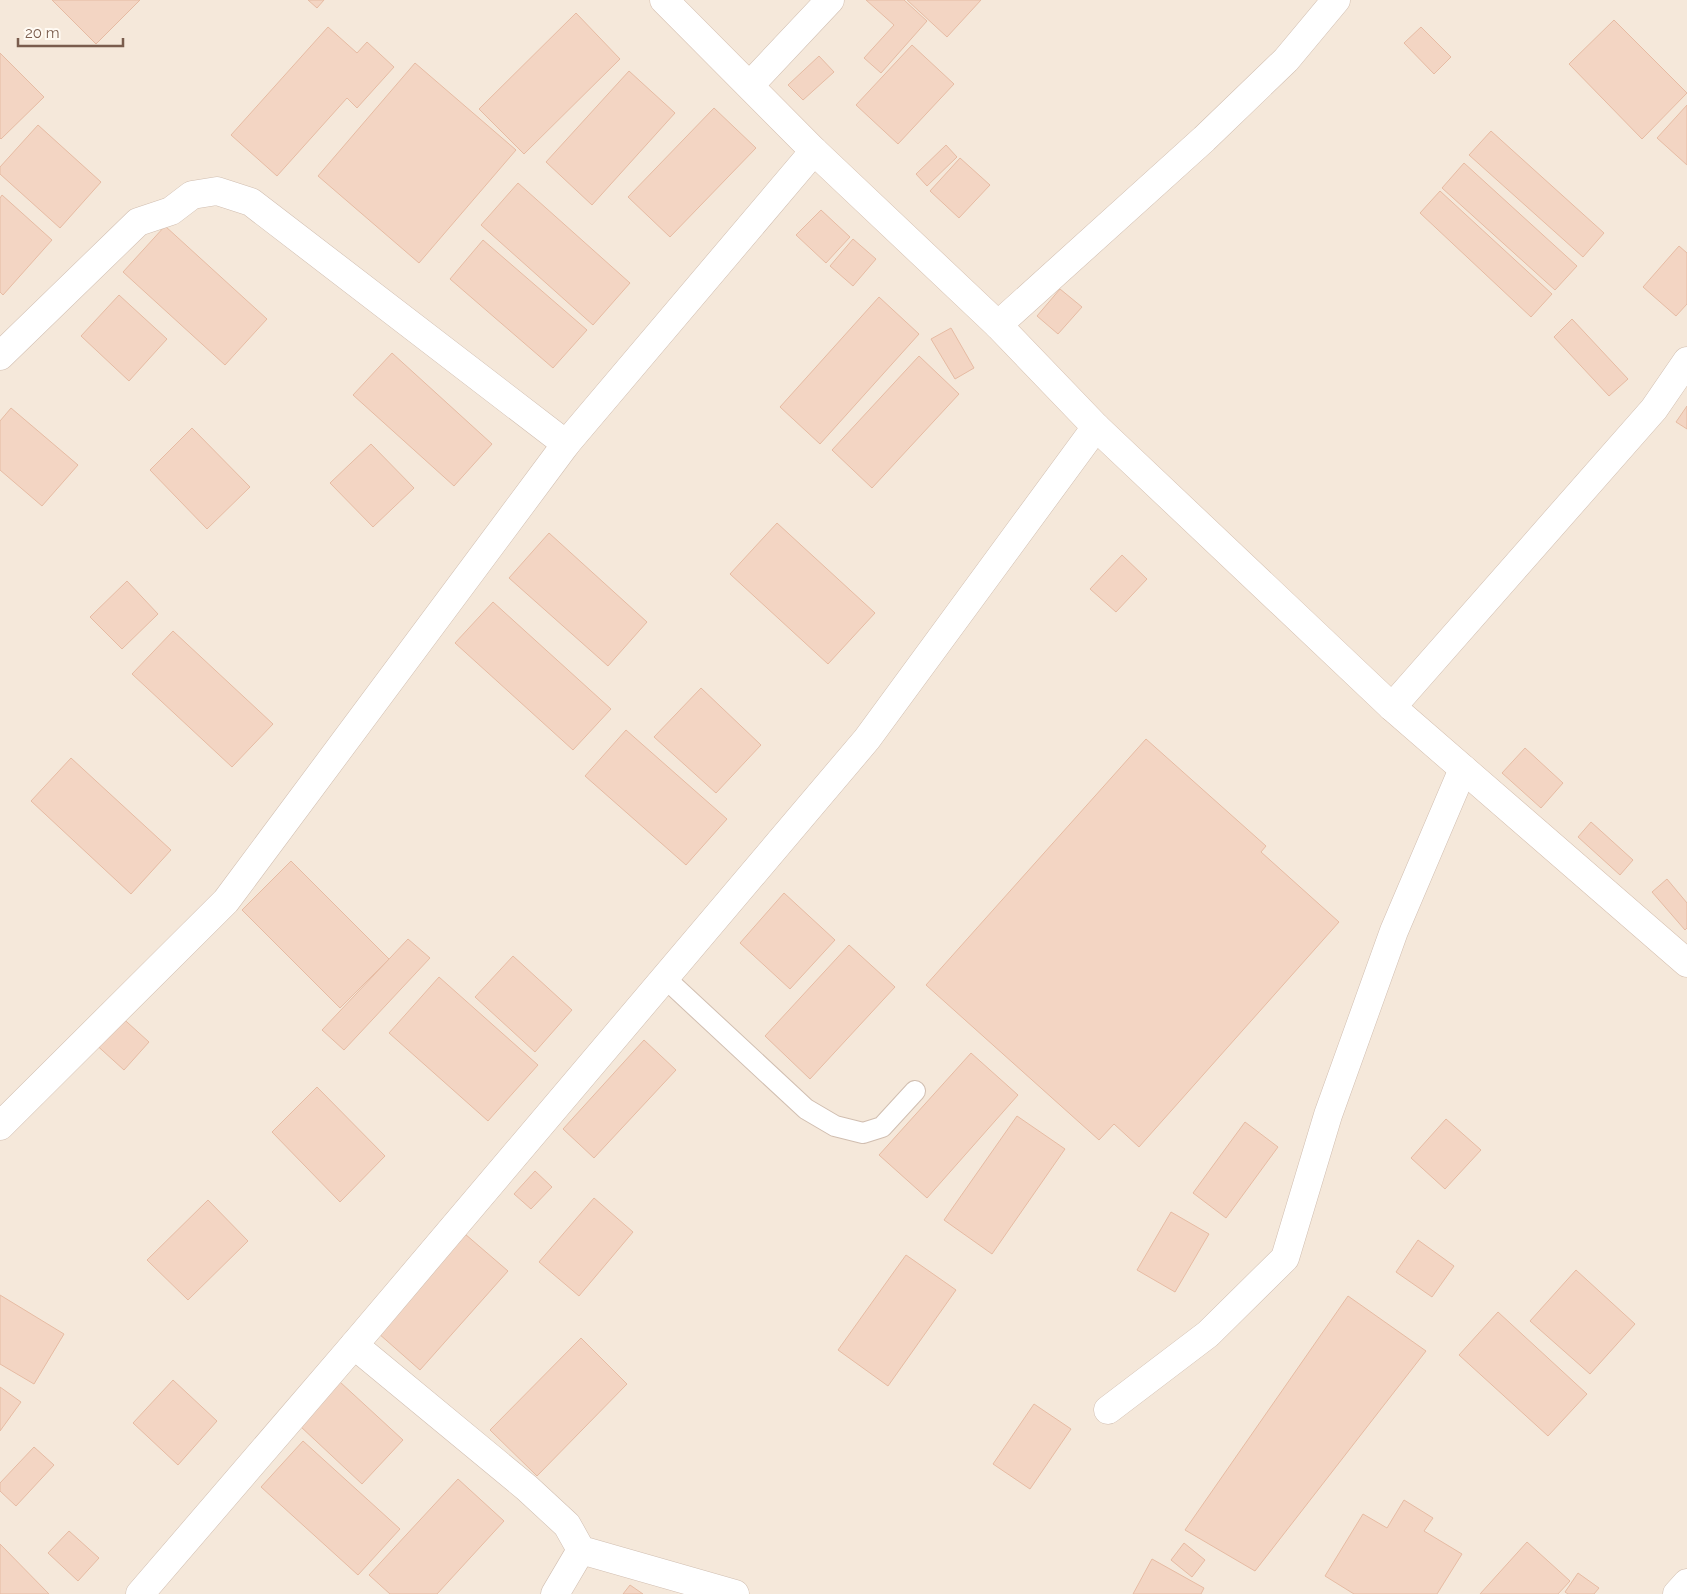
<svg xmlns="http://www.w3.org/2000/svg" width="1687" height="1594" viewBox="0 0 1687 1594" font-family="Raleway,sans-serif">
  <rect width="100%" height="100%" fill="#fdf6ec"/>
  <rect fill="#f5e8da" x="0" y="0" width="1687" height="1594"/>
  <g fill="#f3d5c3" stroke="#e6bba3">
    <polygon points="52,0 140,0 96,44"/>
    <polygon points="308,0 324,0 317,8"/>
    <polygon points="866,0 904,0 927,21 881,73 864,58 894,25"/>
    <polygon points="907,0 981,0 947,37"/>
    <polygon points="576,13 620,59 524,154 479,109"/>
    <polygon points="1614,20 1687,93 1642,139 1569,64"/>
    <polygon points="328,27 357,53 367,42 394,67 357,108 347,98 277,176 231,135"/>
    <polygon points="1421,27 1451,57 1434,74 1404,43"/>
    <polygon points="912,45 954,84 898,144 856,105"/>
    <polygon points="0,53 44,97 1,139 0,138"/>
    <polygon points="819,56 834,72 803,100 788,85"/>
    <polygon points="415,63 516,150 419,263 318,176"/>
    <polygon points="629,71 675,113 592,205 546,162"/>
    <polygon points="1687,105 1687,165 1657,138"/>
    <polygon points="714,108 756,148 670,237 628,197"/>
    <polygon points="38,125 101,182 60,228 0,174 0,167"/>
    <polygon points="1491,131 1604,233 1583,257 1469,155"/>
    <polygon points="946,145 957,157 927,186 916,174"/>
    <polygon points="960,158 990,185 959,218 930,191"/>
    <polygon points="1464,163 1577,266 1555,290 1442,188"/>
    <polygon points="518,183 630,283 593,325 481,225"/>
    <polygon points="1440,191 1552,294 1531,317 1420,213"/>
    <polygon points="2,195 52,240 3,295 0,292 0,198"/>
    <polygon points="821,210 850,237 826,263 796,235"/>
    <polygon points="165,226 267,319 225,365 123,272"/>
    <polygon points="853,239 876,259 853,286 830,266"/>
    <polygon points="483,240 587,330 553,368 450,279"/>
    <polygon points="1679,246 1687,253 1687,304 1676,316 1643,287"/>
    <polygon points="1060,289 1082,307 1058,334 1037,316"/>
    <polygon points="119,295 167,339 129,381 81,336"/>
    <polygon points="879,297 919,334 820,444 780,407"/>
    <polygon points="1572,319 1628,379 1609,396 1554,337"/>
    <polygon points="951,328 974,368 955,379 931,339"/>
    <polygon points="392,353 492,444 454,486 353,395"/>
    <polygon points="919,356 959,394 872,488 832,450"/>
    <polygon points="1687,406 1687,429 1676,422"/>
    <polygon points="11,408 78,465 42,506 0,470 0,421"/>
    <polygon points="192,428 250,487 207,529 150,470"/>
    <polygon points="371,444 414,488 373,527 330,483"/>
    <polygon points="777,523 875,613 828,664 730,574"/>
    <polygon points="549,533 647,622 608,666 509,578"/>
    <polygon points="1122,555 1147,579 1116,612 1090,589"/>
    <polygon points="127,581 158,614 122,649 90,617"/>
    <polygon points="493,602 611,709 573,750 455,643"/>
    <polygon points="173,631 273,724 232,767 132,674"/>
    <polygon points="701,688 761,745 716,793 654,737"/>
    <polygon points="626,730 727,819 686,865 585,776"/>
    <polygon points="1146,739 1266,846 1261,852 1339,922 1139,1147 1114,1124 1099,1140 926,985"/>
    <polygon points="1525,748 1563,783 1541,808 1502,773"/>
    <polygon points="71,758 171,850 131,894 31,801"/>
    <polygon points="1591,822 1633,860 1620,875 1578,837"/>
    <polygon points="291,861 389,959 340,1008 242,910"/>
    <polygon points="1667,879 1687,903 1687,928 1685,930 1652,892"/>
    <polygon points="784,893 835,940 790,989 740,943"/>
    <polygon points="408,939 430,958 344,1050 322,1030"/>
    <polygon points="849,945 895,987 810,1079 765,1036"/>
    <polygon points="513,956 572,1010 535,1052 475,997"/>
    <polygon points="439,977 538,1065 488,1121 389,1033"/>
    <polygon points="117,1013 149,1042 124,1070 92,1041"/>
    <polygon points="644,1040 676,1070 594,1158 563,1129"/>
    <polygon points="971,1053 1018,1095 927,1198 879,1155"/>
    <polygon points="317,1087 385,1156 340,1202 272,1132"/>
    <polygon points="1017,1116 1065,1149 992,1254 944,1220"/>
    <polygon points="1446,1119 1481,1150 1445,1189 1411,1158"/>
    <polygon points="1245,1122 1278,1147 1226,1218 1193,1193"/>
    <polygon points="535,1171 552,1187 531,1209 514,1194"/>
    <polygon points="594,1198 633,1232 579,1296 539,1262"/>
    <polygon points="208,1200 248,1241 188,1300 147,1260"/>
    <polygon points="1171,1212 1209,1234 1175,1292 1137,1270"/>
    <polygon points="465,1234 508,1271 420,1370 378,1333"/>
    <polygon points="1418,1240 1454,1266 1432,1297 1396,1272"/>
    <polygon points="906,1255 956,1290 888,1386 838,1350"/>
    <polygon points="1576,1270 1635,1324 1590,1374 1530,1321"/>
    <polygon points="0,1295 64,1334 34,1384 0,1364"/>
    <polygon points="1348,1296 1426,1351 1255,1571 1185,1530"/>
    <polygon points="1498,1312 1587,1394 1548,1436 1459,1355"/>
    <polygon points="581,1338 627,1384 537,1476 490,1430"/>
    <polygon points="173,1380 217,1421 178,1465 133,1423"/>
    <polygon points="340,1382 403,1440 362,1484 300,1426"/>
    <polygon points="0,1387 21,1402 0,1431"/>
    <polygon points="1034,1404 1071,1429 1030,1489 993,1464"/>
    <polygon points="303,1441 400,1529 358,1575 261,1487"/>
    <polygon points="34,1447 54,1465 16,1506 0,1491 0,1483"/>
    <polygon points="458,1479 504,1521 437,1594 390,1594 369,1575"/>
    <polygon points="1404,1500 1433,1518 1424,1531 1462,1554 1437,1594 1354,1594 1325,1576 1363,1514 1387,1528"/>
    <polygon points="69,1531 99,1558 78,1581 48,1553"/>
    <polygon points="1527,1542 1570,1581 1558,1594 1480,1594"/>
    <polygon points="1184,1543 1205,1560 1192,1577 1171,1560"/>
    <polygon points="0,1544 49,1594 0,1594"/>
    <polygon points="1152,1559 1204,1588 1201,1594 1133,1594"/>
    <polygon points="1578,1573 1599,1588 1594,1594 1568,1594 1565,1592"/>
    <polygon points="630,1585 643,1594 623,1594"/>
  </g>
  <g fill="none" stroke-linecap="round" stroke-linejoin="round">
    <defs>
      <polyline id="lane" points="665,978 806,1109 835,1126 863,1133 882,1127 915,1091"/>
      <g id="street">
        <polyline points="750,85 830,0"/>
        <polyline points="998,325 1204,139 1286,60 1336,0"/>
        <polyline points="0,356 138,222 171,211 192,195 217,191 251,202 566,444"/>
        <polyline points="1392,707 1654,409 1687,361"/>
        <polyline points="0,1126 226,901 566,444 814,151"/>
        <polyline points="354,1345 527,1488 567,1525 581,1550 735,1594"/>
        <polyline points="1108,1410 1208,1334 1285,1258 1328,1115 1394,931 1463,769"/>
        <polyline points="140,1594 354,1345 867,739 1096,427"/>
        <polyline points="555,1594 581,1550"/>
        <polyline points="1677,1594 1687,1583"/>
      </g>
      <polyline id="secondary" points="664,0 814,151 998,325 1096,427 1392,707 1687,963"/>
    </defs>
    <use href="#lane" stroke="#d1beb0" stroke-width="22"/>
    <use href="#street" stroke="#d1beb0" stroke-width="29"/>
    <use href="#secondary" stroke="#d6c0b0" stroke-width="29"/>
    <use href="#lane" stroke="#fff" stroke-width="20"/>
    <use href="#street" stroke="#fff" stroke-width="28"/>
    <use href="#secondary" stroke="#fff" stroke-width="28"/>
  </g>
  <path d="M18 38v8h105v-8" fill="none" stroke="#7a5c4d" stroke-width="2.5"/>
  <text x="25" y="38" font-size="15" fill="#7a5c4d" stroke="#fffaf3" stroke-width="4" paint-order="stroke">20 m</text>
</svg>
